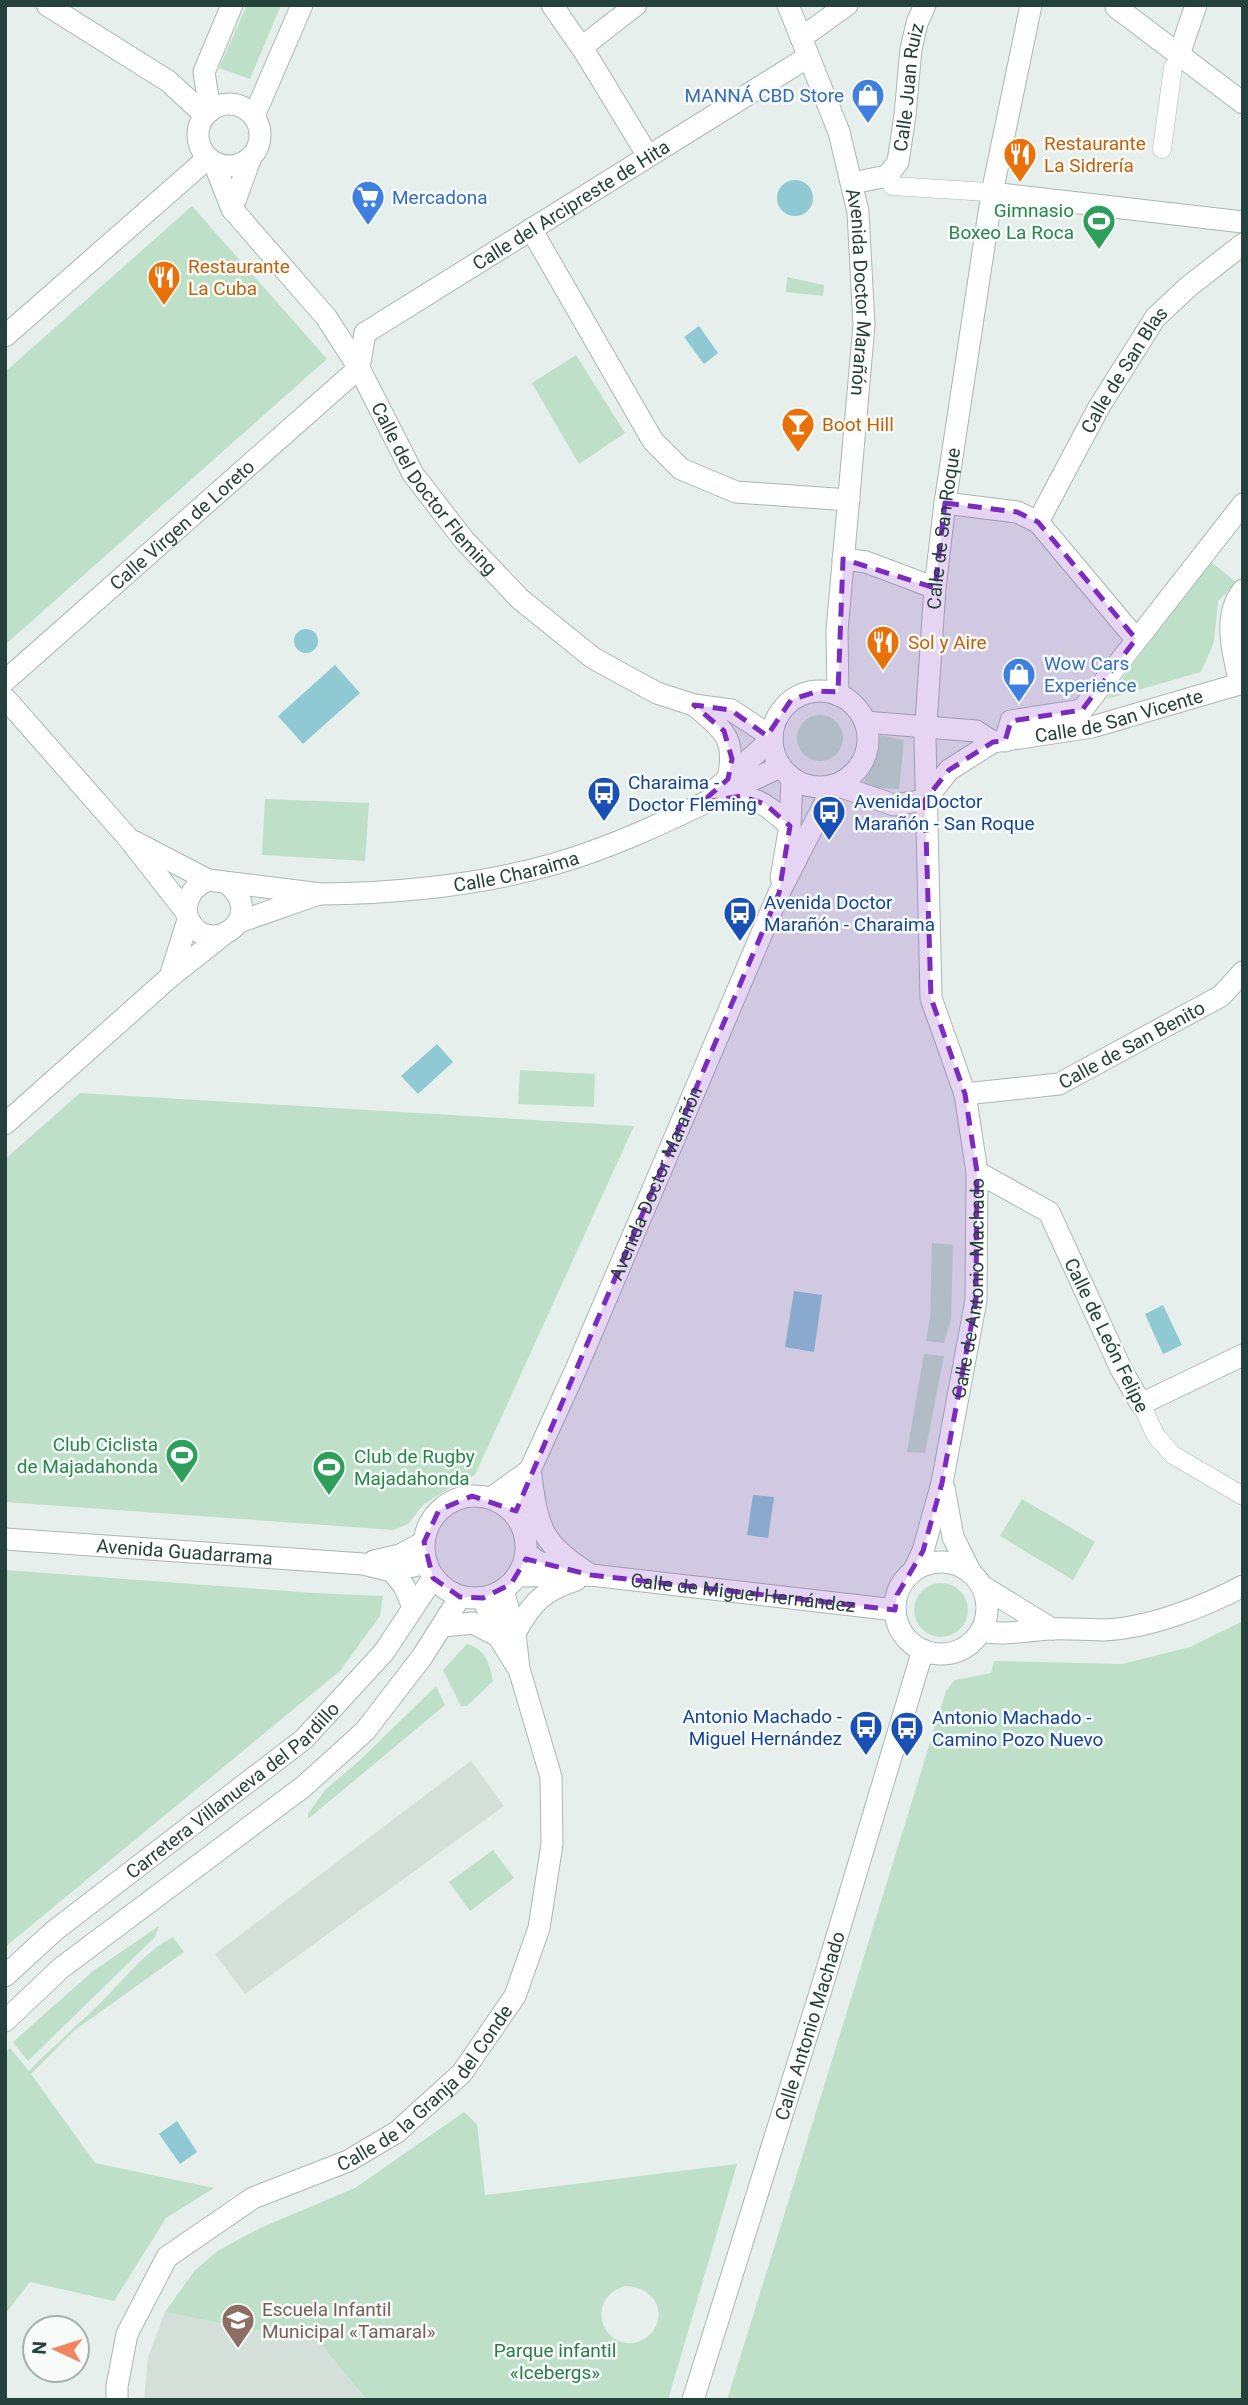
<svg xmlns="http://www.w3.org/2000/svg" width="1248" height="2405" viewBox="0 0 1248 2405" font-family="Roboto,sans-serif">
  <rect width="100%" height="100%" fill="#e6efeb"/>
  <g fill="#d4dfda">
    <polygon points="471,1761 504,1806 245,1994 215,1954"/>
    <polygon points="165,2312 320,2343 367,2400 144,2400 148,2357"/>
  </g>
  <g fill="#bfe0c8" fill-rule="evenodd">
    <polygon points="247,5 281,5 250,79 219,68"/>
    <polygon points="192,206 327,359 5,645 5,372"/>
    <polygon points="787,277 824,285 823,296 786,292"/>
    <polygon points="576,355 625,433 579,464 532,383"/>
    <polygon points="1210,561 1237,583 1218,601 1214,642 1201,672 1107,699"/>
    <circle cx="820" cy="738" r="23"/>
    <polygon points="880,735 904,740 899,789 861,787 877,758"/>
    <polygon points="265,799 369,803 365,861 262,855"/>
    <polygon points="520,1070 595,1074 594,1107 518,1104"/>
    <polygon points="80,1093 634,1126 475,1475 451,1487 424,1504 408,1524 393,1530 5,1502 5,1159"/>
    <polygon points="932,1243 953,1245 951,1320 944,1343 926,1341 930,1317"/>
    <polygon points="924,1354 944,1356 925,1453 907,1452"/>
    <polygon points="1022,1499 1095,1542 1073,1580 1000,1536"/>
    <polygon points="5,1570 313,1593 383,1596 380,1616 340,1671 5,1947"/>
    <circle cx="941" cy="1610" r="27"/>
    <polygon points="1243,1621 1243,2400 727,2400 946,1691 955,1680 991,1673 994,1661 1122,1664 1190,1647"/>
    <path d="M 467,1644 C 486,1650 489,1662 493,1681 L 467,1706 L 461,1706 L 443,1670 Z"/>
    <polygon points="436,1686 445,1705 308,1819 308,1814 325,1790 359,1761"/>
    <polygon points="493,1850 514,1878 470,1911 449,1882"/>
    <polygon points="159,1926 155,1937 28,2061 13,2042 93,1971"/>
    <path d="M 173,1937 L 184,1952 L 75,2030 L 31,2074 L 95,2163 L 214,2188 L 166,2218 L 114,2301 L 30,2282 L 5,2314 L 5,2053 L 10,2048 L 29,2071 C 54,2045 83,2021 108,1995 C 129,1974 146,1951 173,1937 Z"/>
    <path d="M 464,2112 L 477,2124 L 485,2195 L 737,2164 L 668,2400 L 367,2400 L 320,2343 L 165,2312 L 195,2270 L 219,2250 L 260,2228 L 355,2188 ZM 625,2286 C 644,2286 662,2299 658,2320 C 656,2329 650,2336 642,2340 C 606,2357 581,2300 625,2286 Z"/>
  </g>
  <g fill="#8ec9d4">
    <circle cx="795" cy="198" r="18"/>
    <polygon points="699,326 718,353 704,364 684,337"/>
    <circle cx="306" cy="641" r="12"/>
    <polygon points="335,665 360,693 303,744 278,716"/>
    <polygon points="437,1044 453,1062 418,1094 401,1076"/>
    <polygon points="794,1291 822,1295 814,1352 785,1347"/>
    <polygon points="1163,1305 1182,1345 1163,1354 1145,1314"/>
    <polygon points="753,1495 774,1497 768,1538 747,1535"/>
    <polygon points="177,2121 197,2152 180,2164 159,2134"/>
  </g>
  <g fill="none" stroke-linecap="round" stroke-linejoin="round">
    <defs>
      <g id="pedestrian">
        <polyline points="1162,149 1173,67"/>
        <polyline points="892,186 988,192"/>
        <polyline points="1141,1404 1156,1436 1173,1455 1243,1496"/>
      </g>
      <g id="minor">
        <polyline points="47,5 168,81 205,115"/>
        <polyline points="552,5 586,54 648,156"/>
        <path id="s1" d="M 788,5 L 839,132 L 858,212 L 864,325 L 837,631 L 838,695"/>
        <polyline points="1116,5 1116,7 1243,103"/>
        <polyline points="801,38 847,5"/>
        <polyline points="582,47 636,5"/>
        <polyline points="1179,55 1196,5"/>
        <circle cx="229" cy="135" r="31"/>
        <polyline points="210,111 204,72 232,5"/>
        <polyline points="254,116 302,5"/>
        <path id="s2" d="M 214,163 L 232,209 L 326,317 L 359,368 L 413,474 L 464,540 L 520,599 L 593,658 L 657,693 L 694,705 L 731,710 L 772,737"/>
        <path id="s3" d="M 853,183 L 887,176 L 898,162 L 905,115 L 911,49 L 917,23 L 925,5"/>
        <polyline points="992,193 1243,222"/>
        <polyline points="232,209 251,157"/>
        <polyline points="531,229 653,441 681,469 736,492 849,500"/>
        <polyline points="5,336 208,158"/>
        <path id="s4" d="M 359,368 L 365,333 L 808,57"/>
        <polyline points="945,503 1017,512 1038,522 1136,639"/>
        <path id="s5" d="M 1038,522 L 1099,407 L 1155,318 L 1188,287 L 1243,244"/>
        <polyline points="843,559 866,562 935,588"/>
        <path id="s6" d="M 5,681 L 359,368"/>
        <path d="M 1240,683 C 1233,653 1222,616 1243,590"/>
        <circle cx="820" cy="739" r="48"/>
        <path d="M 5,698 L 129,839 L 186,912 C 200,963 271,922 228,884"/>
        <path d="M 694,705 C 723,730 737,737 728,779"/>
        <polyline points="865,722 976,731 993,742"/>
        <polyline points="1005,741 1011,721 1082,710 1243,504"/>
        <path id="s7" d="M 836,785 L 894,805 L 925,800 L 949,770 L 993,742 L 1092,727 L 1243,683"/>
        <polyline points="716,789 772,739"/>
        <path d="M 720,800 C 756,793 764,803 790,826"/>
        <polyline points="135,842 208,880"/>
        <polyline points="781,878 790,826 792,779"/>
        <path id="s8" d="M 186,912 C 187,896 193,887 208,880 L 321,894 C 400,893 477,886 554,864 C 632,842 706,801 780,767"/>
        <polyline points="239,922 316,895"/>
        <polyline points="170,977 188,920"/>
        <path id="s9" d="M 965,1094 L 1059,1084 L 1221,996 L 1243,972"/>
        <polyline points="5,1124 170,977 223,935"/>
        <polyline points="977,1172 1049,1212 1121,1369 1141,1404 1243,1355"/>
        <path d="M 531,1476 C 538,1532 543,1544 591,1575"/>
        <polyline points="944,1488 953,1537 970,1571"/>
        <polyline points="491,1498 530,1470"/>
        <path id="s10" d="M 514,1514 L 530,1470 L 577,1367 L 779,893 L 833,787"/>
        <path id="s11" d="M 5,1539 L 363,1564 L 392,1571 L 426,1563"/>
        <polyline points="526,1553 538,1562 562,1568"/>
        <polyline points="374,1561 400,1555 424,1542"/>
        <circle cx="941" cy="1608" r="46"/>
        <path id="s12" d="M 914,1570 L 923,1551 L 942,1483 L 976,1300 L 977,1172 L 965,1094 L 931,998 L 925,738 L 935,588 L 945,503 L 992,193 L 1031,5"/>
        <polyline points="392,1571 404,1586 413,1607"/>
        <path id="s13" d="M 518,1576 L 591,1575 L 895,1610"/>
        <polyline points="982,1586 1052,1629"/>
        <polyline points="483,1598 498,1636 516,1665"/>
        <polyline points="443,1626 473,1623 498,1636"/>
        <path d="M 981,1631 C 1005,1636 1026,1630 1050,1629 C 1068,1628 1086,1630 1104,1630 C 1149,1628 1204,1607 1243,1586"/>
        <path d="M 515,1633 C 532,1603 542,1591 576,1580"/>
        <path id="s14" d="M 117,2400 L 117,2386 L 127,2334 L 167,2257 L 253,2198 L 348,2161 L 397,2132 L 462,2073 L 515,1996 L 539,1928 L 552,1844 L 551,1777 L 519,1669 L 515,1633 L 503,1590"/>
        <path id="s15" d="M 693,2400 L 820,1993 L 923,1650"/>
      </g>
      <g id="tertiary">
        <circle cx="475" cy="1547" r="51"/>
        <path id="s16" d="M 5,1976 L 54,1931 L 304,1739 L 384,1652 L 433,1578"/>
        <polyline points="5,2021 61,1968 303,1787 365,1731 422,1657 460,1597"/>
      </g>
    </defs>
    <use href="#pedestrian" stroke="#a8b8b2" stroke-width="19"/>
    <use href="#minor" stroke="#a8b8b2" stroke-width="23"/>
    <use href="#tertiary" stroke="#a8b8b2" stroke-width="23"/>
    <use href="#pedestrian" stroke="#fff" stroke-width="18"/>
    <use href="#minor" stroke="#fff" stroke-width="21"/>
    <use href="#tertiary" stroke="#fff" stroke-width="21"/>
  </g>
  <path fill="#7b2cbf" fill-opacity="0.2" stroke="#7b2cbf" stroke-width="5" stroke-dasharray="14 9" stroke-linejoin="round" d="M 945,503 L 1017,512 L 1038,522 L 1136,639 L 1082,710 L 1011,721 L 1005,741 L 993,742 L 949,770 L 925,800 L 931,998 L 965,1094 L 977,1172 L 976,1300 L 942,1483 L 923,1551 L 897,1595 L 895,1610 L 591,1575 L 526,1559 L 511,1584 L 483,1598 L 460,1597 L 433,1578 L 424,1542 L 439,1510 L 472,1496 L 516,1511 L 779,893 L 790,826 L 765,804 L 741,796 L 701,803 L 728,779 L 732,759 L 724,731 L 694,705 L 731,710 L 767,736 L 791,700 L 818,691 L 838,692 L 843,559 L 935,588 Z"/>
  <defs>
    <symbol id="shop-pin" viewBox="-11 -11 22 30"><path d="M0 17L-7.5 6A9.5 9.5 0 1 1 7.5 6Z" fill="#3f7fe0" stroke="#f7fbf9"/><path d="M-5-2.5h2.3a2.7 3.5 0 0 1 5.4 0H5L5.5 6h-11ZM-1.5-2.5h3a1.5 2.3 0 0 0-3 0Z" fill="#fff"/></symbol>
    <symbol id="restaurant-pin" viewBox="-11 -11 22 30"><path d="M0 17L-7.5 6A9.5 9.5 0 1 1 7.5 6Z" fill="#e8710a" stroke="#f7fbf9"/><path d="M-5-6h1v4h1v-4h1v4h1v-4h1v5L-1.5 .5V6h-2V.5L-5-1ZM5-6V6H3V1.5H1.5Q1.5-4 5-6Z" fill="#fff"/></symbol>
    <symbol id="supermarket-pin" viewBox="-11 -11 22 30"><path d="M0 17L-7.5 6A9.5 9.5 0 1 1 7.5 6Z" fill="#3f7fe0" stroke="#f7fbf9"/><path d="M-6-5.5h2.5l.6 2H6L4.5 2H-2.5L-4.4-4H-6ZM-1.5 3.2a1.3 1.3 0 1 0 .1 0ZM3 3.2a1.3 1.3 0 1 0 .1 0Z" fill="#fff"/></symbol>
    <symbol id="stadium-pin" viewBox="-11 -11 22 30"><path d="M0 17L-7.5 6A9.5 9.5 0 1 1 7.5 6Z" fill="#2e9e5b" stroke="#f7fbf9"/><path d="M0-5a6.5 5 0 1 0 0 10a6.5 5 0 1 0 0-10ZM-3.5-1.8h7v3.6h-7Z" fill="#fff"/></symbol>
    <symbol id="bar-pin" viewBox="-11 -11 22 30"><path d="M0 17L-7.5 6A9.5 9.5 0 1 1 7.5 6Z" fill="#e8710a" stroke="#f7fbf9"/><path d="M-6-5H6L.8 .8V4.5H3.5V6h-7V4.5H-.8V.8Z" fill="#fff"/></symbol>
    <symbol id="bus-pin" viewBox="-11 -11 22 30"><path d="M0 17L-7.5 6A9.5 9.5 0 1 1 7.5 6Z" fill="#1a4fb4" stroke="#f7fbf9"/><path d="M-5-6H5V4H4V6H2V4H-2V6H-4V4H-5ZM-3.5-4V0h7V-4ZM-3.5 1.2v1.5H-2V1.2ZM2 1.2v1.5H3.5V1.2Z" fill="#fff"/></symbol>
    <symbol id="school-pin" viewBox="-11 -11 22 30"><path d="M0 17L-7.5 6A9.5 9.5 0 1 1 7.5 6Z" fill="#8d6e63" stroke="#f7fbf9"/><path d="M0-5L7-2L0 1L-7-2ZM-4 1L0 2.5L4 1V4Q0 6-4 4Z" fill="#fff"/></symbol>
  </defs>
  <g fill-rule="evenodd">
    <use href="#shop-pin" x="849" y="76" width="38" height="52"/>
    <use href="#restaurant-pin" x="1001" y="135" width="38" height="52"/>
    <use href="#supermarket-pin" x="349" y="178" width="38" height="52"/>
    <use href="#stadium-pin" x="1080" y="202" width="38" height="52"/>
    <use href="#restaurant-pin" x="145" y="258" width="38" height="52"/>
    <use href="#bar-pin" x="779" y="405" width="38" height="52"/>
    <use href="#restaurant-pin" x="864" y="623" width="38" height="52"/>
    <use href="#shop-pin" x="1000" y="655" width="38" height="52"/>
    <use href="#bus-pin" x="585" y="774" width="38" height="52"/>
    <use href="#bus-pin" x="810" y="793" width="38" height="52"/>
    <use href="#bus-pin" x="721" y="894" width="38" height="52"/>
    <use href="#stadium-pin" x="163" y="1436" width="38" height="52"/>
    <use href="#stadium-pin" x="310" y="1448" width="38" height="52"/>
    <use href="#bus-pin" x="847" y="1708" width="38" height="52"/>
    <use href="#bus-pin" x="888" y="1709" width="38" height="52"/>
    <use href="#school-pin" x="219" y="2301" width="38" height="52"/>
  </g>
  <g text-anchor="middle" stroke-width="5" stroke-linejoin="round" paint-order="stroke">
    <g font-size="19" fill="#24423a" stroke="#f7fbf9">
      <text dy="7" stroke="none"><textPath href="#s3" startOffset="128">Calle Juan Ruiz</textPath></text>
      <text dy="7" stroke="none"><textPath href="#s4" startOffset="278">Calle del Arcipreste de Hita</textPath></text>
      <text dy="7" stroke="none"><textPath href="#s1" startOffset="299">Avenida Doctor Marañón</textPath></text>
      <text dy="7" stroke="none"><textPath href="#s5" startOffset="175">Calle de San Blas</textPath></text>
      <text dy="7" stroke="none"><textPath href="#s2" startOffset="396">Calle del Doctor Fleming</textPath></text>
      <text dy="7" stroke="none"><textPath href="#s6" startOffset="236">Calle Virgen de Loreto</textPath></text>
      <text dy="7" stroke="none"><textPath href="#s12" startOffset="1057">Calle de San Roque</textPath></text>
      <text dy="7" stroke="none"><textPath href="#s7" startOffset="312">Calle de San Vicente</textPath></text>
      <text dy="7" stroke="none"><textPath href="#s8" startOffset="352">Calle Charaima</textPath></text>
      <text dy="7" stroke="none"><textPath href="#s9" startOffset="177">Calle de San Benito</textPath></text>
      <text dy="7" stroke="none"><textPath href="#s10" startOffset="360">Avenida Doctor Marañón</textPath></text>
      <text dy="7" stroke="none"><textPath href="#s12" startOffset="289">Calle de Antonio Machado</textPath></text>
      <text transform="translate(1107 1335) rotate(64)" y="7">Calle de León Felipe</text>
      <text dy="7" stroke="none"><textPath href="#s11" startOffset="180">Avenida Guadarrama</textPath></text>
      <text dy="7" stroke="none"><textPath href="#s13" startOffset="226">Calle de Miguel Hernández</textPath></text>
      <text dy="7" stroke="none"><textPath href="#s16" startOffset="294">Carretera Villanueva del Pardillo</textPath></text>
      <text dy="7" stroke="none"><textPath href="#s15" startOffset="392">Calle Antonio Machado</textPath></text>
      <text dy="7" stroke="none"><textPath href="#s14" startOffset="467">Calle de la Granja del Conde</textPath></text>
    </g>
    <g font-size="19" fill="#366cbe" stroke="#f7fbf9" text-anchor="start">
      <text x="844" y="102" text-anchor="end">MANNÁ CBD Store</text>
      <text x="392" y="204">Mercadona</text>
      <text x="1044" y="670">Wow Cars<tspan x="1044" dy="22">Experience</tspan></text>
    </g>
    <g font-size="19" fill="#c56008" stroke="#f7fbf9" text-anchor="start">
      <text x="1044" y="150">Restaurante<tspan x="1044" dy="22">La Sidrería</tspan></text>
      <text x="188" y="273">Restaurante<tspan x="188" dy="22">La Cuba</tspan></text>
      <text x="822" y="431">Boot Hill</text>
      <text x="908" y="649">Sol y Aire</text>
    </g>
    <g font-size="19" fill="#27864d" stroke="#f7fbf9" text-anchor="end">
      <text x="1074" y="217">Gimnasio<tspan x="1074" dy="22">Boxeo La Roca</tspan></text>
      <text x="158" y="1451">Club Ciclista<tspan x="158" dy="22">de Majadahonda</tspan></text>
      <text x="354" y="1463" text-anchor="start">Club de Rugby<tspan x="354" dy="22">Majadahonda</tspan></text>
    </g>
    <g font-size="19" fill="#164399" stroke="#f7fbf9" text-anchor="start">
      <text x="628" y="789">Charaima -<tspan x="628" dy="22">Doctor Fleming</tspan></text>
      <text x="854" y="808">Avenida Doctor<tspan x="854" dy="22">Marañón - San Roque</tspan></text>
      <text x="764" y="909">Avenida Doctor<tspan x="764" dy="22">Marañón - Charaima</tspan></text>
      <text x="842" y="1723" text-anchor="end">Antonio Machado -<tspan x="842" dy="22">Miguel Hernández</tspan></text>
      <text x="932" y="1724">Antonio Machado -<tspan x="932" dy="22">Camino Pozo Nuevo</tspan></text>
    </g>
    <g font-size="19" fill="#785e54" stroke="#f7fbf9" text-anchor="start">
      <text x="262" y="2316">Escuela Infantil<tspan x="262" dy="22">Municipal «Tamaral»</tspan></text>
    </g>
    <g font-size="19" fill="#2d7a4b" stroke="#f7fbf9">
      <text x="555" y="2357">Parque infantil<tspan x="555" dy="22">«Icebergs»</tspan></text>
    </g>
  </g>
  <rect width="1248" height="2405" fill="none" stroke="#24423a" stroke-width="14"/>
  <g transform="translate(56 2349) rotate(274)"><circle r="33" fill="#f7fbf9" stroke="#a3b1ad" stroke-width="2"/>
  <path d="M0-5L12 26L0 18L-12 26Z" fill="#f4845f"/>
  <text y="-10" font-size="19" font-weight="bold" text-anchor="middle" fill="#24423a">N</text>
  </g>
</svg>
